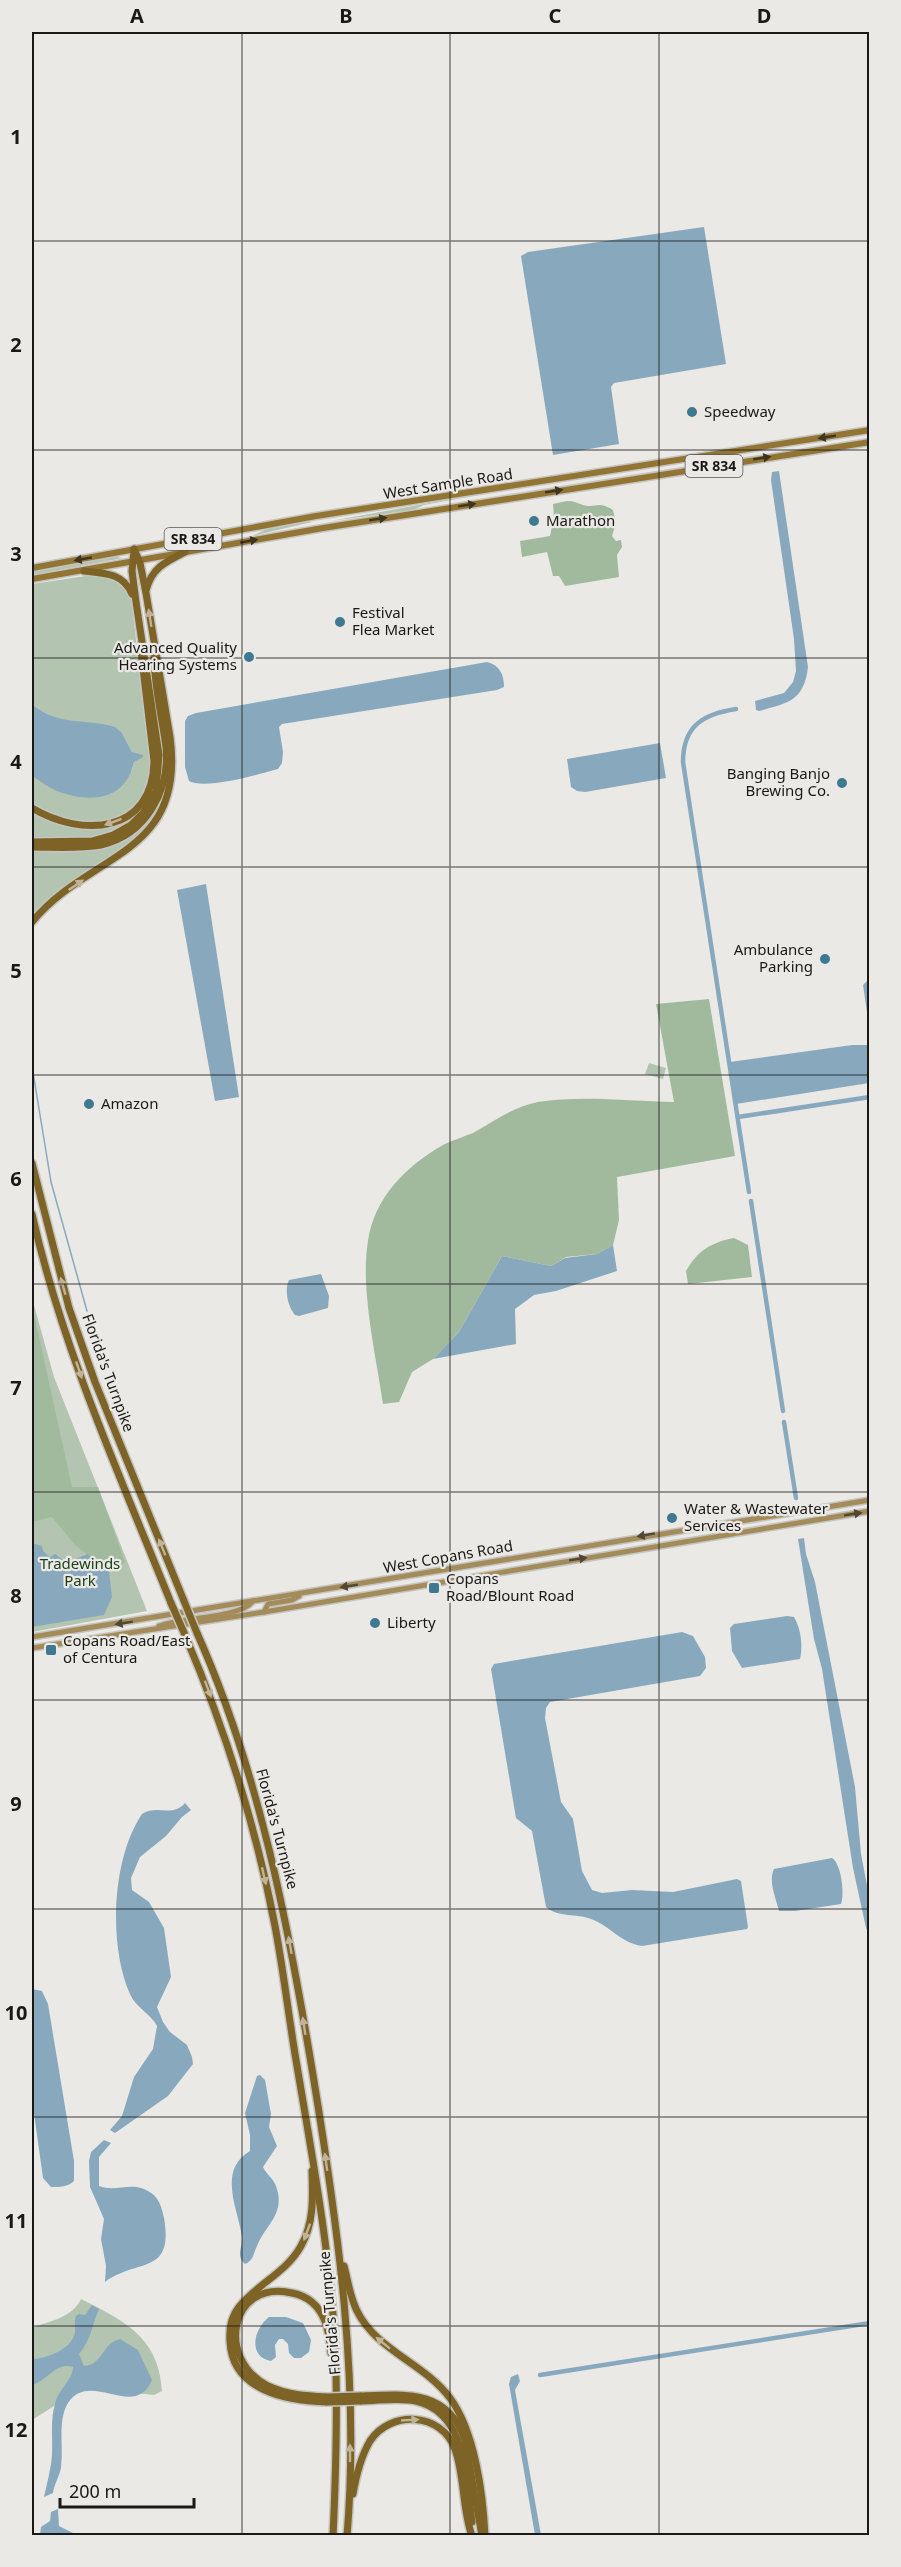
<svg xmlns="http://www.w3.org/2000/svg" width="901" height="2567" viewBox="0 0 901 2567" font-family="'Noto Sans',sans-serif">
  <rect width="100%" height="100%" fill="#ebe9e6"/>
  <g fill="#b3c5b1">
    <polygon points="484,493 489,493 424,505 413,510 331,521"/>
    <polygon points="306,521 312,522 252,536 271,527"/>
    <polygon points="116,557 123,558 32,575 32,571"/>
    <path d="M 99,574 L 121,580 L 131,595 L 150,764 C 141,838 85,830 32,806 L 32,776 L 42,782 L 132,770 L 136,754 L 132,752 L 122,733 C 91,726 56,724 32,704 L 32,584 Z"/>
    <path d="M 164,794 C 147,856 70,871 32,918 L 32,850 C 89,849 137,856 164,794 Z"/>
    <path d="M 32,811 C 56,820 82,833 109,827 C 119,825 129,816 138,814 C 106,843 72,838 32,838 Z"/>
    <polygon points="649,1063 666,1068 663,1079 645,1074"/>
    <polygon points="32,1298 54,1377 147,1611 32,1632"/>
    <path d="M 81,2299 C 124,2321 159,2337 162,2391 L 154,2395 L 84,2387 L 32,2420 L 32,2328 C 49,2321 72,2318 81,2299 Z"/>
  </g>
  <g fill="#a1ba9e">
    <path d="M 567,501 C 574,501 577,503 583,505 C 595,509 597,500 613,510 L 616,523 L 612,536 L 616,541 L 621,540 L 622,547 L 617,555 L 619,577 L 565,586 L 559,576 L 553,576 L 547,552 L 522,557 L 520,541 L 550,536 L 554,517 L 553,504 Z"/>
    <path d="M 709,999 L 735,1156 L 617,1177 L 619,1220 L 613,1245 L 597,1254 L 566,1257 L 551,1266 L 502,1256 L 459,1332 L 433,1359 L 412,1372 L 399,1402 L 383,1404 C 376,1355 360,1289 368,1241 C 374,1198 406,1166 443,1145 C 453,1140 463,1137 473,1133 C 495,1121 512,1107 538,1102 C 580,1095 631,1101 674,1102 L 656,1004 Z"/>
    <path d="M 734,1238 L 748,1245 L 752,1277 L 688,1284 L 686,1271 C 697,1251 712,1242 734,1238 Z"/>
    <polygon points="32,1305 72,1487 98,1487 125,1562 109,1571 75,1545 52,1517 32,1522"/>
  </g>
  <g fill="#88a9bd">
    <polygon points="704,227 726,364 614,383 611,387 619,444 553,455 521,256 528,252"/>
    <path d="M 779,471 L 808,667 C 804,701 788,703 759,711 L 756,710 L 755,701 L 784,693 L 793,682 L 796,671 L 794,639 L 771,480 L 772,472 Z"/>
    <path d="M 487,662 C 500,665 504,675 504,687 L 497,690 L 282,724 L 279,727 L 283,752 L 282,763 L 278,769 C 260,774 205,790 189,781 L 185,767 L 185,721 L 188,716 L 196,713 Z"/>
    <path d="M 32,704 C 60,727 84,718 115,727 L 122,733 L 132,752 L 143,755 L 143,757 L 134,762 C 125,802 89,803 57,791 C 48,787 40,781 32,776 Z"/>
    <polygon points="660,743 666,778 585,792 577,791 571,787 567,759"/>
    <polygon points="206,884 239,1097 215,1101 177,890"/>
    <polygon points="869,979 869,1026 863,985"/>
    <polygon points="852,1045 869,1045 869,1083 736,1104 730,1062"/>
    <polygon points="613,1245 617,1271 556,1291 534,1295 515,1309 516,1344 433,1359 459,1332 502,1256 551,1266 565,1258 597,1254"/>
    <path d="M 321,1274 L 329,1296 L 328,1308 L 299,1316 L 295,1315 C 288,1307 284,1290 289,1280 Z"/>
    <polygon points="804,1538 806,1554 815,1582 855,1787 861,1854 869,1896 869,1933 866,1928 853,1868 822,1669 814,1639 798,1539"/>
    <polygon points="32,1543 42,1546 43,1551 50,1557 55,1554 67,1563 87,1554 109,1571 112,1597 104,1615 32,1627"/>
    <path d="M 787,1616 L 794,1617 C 801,1629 803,1646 800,1659 L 742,1668 L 732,1651 L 730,1628 L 734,1624 Z"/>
    <path d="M 682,1632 L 693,1636 L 705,1657 L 706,1668 L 700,1676 L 550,1702 L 546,1708 L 545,1718 L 561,1802 L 573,1819 L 582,1871 L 592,1890 L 602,1893 L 632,1890 L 673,1892 L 737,1879 L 741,1881 L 748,1927 L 747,1929 L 642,1946 C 619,1942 612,1927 591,1919 C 576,1913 559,1918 546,1907 L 532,1831 L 516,1818 L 491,1669 L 494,1664 Z"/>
    <path d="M 185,1803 L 191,1810 L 182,1817 L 166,1836 L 140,1857 L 131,1878 L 132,1890 L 149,1902 L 164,1928 L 171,1977 L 157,2007 L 163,2022 L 170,2032 L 187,2045 L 192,2057 L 193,2064 L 168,2096 L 115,2133 L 110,2130 L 122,2116 L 134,2077 L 153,2049 L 157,2026 C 151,2014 136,2008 130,1994 C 108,1945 112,1858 142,1814 C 157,1804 172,1818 185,1803 Z"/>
    <path d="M 832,1858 C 841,1863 845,1894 841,1904 L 795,1911 L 779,1911 C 776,1898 768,1881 774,1869 Z"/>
    <path d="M 32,1989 L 42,1991 L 48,2004 L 74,2161 L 74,2181 C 68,2187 59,2187 51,2187 L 43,2178 L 32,2099 Z"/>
    <path d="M 260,2075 L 265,2080 L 271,2114 L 269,2127 L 277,2146 L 263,2167 C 266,2174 273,2178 276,2186 C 286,2214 266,2224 257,2246 C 253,2254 254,2260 245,2264 C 235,2255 243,2247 242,2237 C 238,2209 217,2170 250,2151 L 250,2135 L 245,2113 L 257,2076 Z"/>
    <path d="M 104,2140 L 111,2143 L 99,2157 L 99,2186 C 114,2192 129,2183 144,2189 C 158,2195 161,2204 164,2218 C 174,2276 137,2258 105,2282 L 106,2266 L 101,2239 L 104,2219 L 90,2187 L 89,2161 L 91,2152 Z"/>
    <path d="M 92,2305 L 99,2309 C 92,2325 91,2340 79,2354 L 84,2366 C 103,2365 102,2343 120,2339 L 138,2350 L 152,2380 C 135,2421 90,2369 68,2403 C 57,2421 64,2447 61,2467 C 60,2476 54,2484 53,2493 L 44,2497 C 47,2483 51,2469 52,2455 C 53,2437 50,2421 55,2404 C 58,2389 73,2380 73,2367 C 56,2361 47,2381 32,2385 L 32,2359 C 45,2359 69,2350 74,2336 C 77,2329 73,2323 76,2316 L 79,2314 L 85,2315 Z"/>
    <path d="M 269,2317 L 286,2317 L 303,2323 L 311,2340 L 309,2352 L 301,2358 L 294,2358 L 289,2353 L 288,2344 L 283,2339 L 279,2339 L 275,2345 L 276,2357 L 271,2361 C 247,2357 254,2328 269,2317 Z"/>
    <polygon points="518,2374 520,2381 515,2390 541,2535 535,2535 509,2384 511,2377"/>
    <polygon points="58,2509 59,2526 77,2535 40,2535 41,2527 50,2521 51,2512"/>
  </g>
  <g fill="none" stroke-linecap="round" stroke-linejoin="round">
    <polyline stroke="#88a9bd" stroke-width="1.5" points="32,1066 51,1182 87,1311"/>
    <g stroke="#88a9bd" stroke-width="4.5">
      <path d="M 736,709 C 703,714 683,726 683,762 L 749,1192"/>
      <polyline points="738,1117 870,1097"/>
      <polyline points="751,1201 783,1411"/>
      <polyline points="784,1422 796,1498"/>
      <polyline points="540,2375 870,2323"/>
    </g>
    <defs>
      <g id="secondary">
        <polyline points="264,1612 268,1604 292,1600 299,1596"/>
        <path d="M 159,1626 C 180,1617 240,1618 252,1602"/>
        <path d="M 32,1637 C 311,1593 590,1544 870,1500"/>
        <polyline points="32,1648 264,1612 870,1511"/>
      </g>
      <g id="primary">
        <polyline points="32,568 316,516 870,430"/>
        <polyline points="32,579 323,528 870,442"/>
      </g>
      <g id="motorway">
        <path d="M 84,571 C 104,573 123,573 132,594"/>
        <path d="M 146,590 C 152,568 165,562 185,552"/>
        <path d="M 32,808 C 82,838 153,834 154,761 L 141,651"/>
        <polyline points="32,842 92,841 113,835 131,825 143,813 156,791 159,755 136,602 132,571 134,551"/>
        <path d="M 32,847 C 54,847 79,849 101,845 C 146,835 170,791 166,747 C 162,716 154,686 154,655"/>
        <path d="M 32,922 C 89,852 186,857 170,737 L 146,593 L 140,563 L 134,549"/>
        <polyline points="32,1163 69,1308 95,1382 184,1601"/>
        <path d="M 32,1214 C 62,1348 120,1476 171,1603"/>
        <path d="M 197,1633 C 260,1774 288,1924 313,2075 C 338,2227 360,2382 347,2536"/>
        <path d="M 185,1635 C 225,1729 256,1826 275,1926 C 283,1968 288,2011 295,2054 C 311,2150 329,2244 335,2342 C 338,2406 336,2471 333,2536"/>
        <path d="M 312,2171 C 313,2197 314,2223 301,2246 C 286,2273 257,2284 239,2307 C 231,2317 229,2328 230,2341 C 232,2391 287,2401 327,2402"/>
        <path d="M 344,2266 C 348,2281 350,2297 357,2311 C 377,2351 424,2363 450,2398 C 475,2432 483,2494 485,2536"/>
        <path d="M 360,2396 C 404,2394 448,2389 465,2440 L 482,2536"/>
        <path d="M 327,2397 C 306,2396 287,2395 268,2386 C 215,2359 230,2279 292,2293 C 308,2296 319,2306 325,2321 C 329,2331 330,2342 331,2353"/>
        <path d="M 360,2401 C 378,2401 398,2397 416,2401 C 468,2413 466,2480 472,2522"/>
        <path d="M 353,2494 C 356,2476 360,2458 370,2441 C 390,2410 442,2412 455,2449 C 465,2477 462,2508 472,2536"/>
      </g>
    </defs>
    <use href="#secondary" stroke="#c5c4c1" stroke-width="8"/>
    <use href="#primary" stroke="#c5c4c1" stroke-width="9"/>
    <use href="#motorway" stroke="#c5c4c1" stroke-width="10"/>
    <use href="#secondary" stroke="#a38c5a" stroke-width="5"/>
    <use href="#primary" stroke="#927533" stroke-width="6"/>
    <use href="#motorway" stroke="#7d6325" stroke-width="7"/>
    <defs>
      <g id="motorway-bridge">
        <polyline points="184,1601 197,1633"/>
        <polyline points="171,1603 185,1635"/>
        <polyline points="327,2397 360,2396"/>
        <polyline points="327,2402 360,2401"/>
      </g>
    </defs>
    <use href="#motorway-bridge" stroke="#c5c4c1" stroke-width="10" stroke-linecap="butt"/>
    <use href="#motorway-bridge" stroke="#7d6325" stroke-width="7"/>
  </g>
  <defs><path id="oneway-solid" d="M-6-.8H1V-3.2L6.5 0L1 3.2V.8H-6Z" transform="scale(1.5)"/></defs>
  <g fill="#3e3520">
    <use href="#oneway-solid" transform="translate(827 437) rotate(171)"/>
    <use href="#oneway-solid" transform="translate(762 458) rotate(-9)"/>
    <use href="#oneway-solid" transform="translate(554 491) rotate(-9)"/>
    <use href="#oneway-solid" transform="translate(467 505) rotate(-9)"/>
    <use href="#oneway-solid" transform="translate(378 519) rotate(-9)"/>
    <use href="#oneway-solid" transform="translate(249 541) rotate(-10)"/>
    <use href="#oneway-solid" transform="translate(83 559) rotate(170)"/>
  </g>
  <g fill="#bfb399">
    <use href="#oneway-solid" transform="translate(150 618) rotate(-99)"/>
    <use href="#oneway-solid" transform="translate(113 822) rotate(160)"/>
    <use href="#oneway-solid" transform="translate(76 885) rotate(-34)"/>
    <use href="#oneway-solid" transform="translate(63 1286) rotate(-106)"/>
    <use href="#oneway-solid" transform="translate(79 1370) rotate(71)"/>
    <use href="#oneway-solid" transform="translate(162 1547) rotate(-112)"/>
    <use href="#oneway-solid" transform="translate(208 1689) rotate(69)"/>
    <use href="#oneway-solid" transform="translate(264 1876) rotate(77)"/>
    <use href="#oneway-solid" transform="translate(290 1945) rotate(-100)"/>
    <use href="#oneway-solid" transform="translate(304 2026) rotate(-99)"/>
    <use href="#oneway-solid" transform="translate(326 2162) rotate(-98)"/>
    <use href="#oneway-solid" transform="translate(307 2232) rotate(110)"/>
    <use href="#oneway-solid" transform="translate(383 2343) rotate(-141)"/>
    <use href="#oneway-solid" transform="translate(410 2420) rotate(-3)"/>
    <use href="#oneway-solid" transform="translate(350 2453) rotate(-90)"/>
  </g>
  <g fill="#514732">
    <use href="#oneway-solid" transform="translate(853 1514) rotate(-9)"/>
    <use href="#oneway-solid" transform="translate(646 1535) rotate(170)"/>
    <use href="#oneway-solid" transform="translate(578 1559) rotate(-9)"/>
    <use href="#oneway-solid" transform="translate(349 1586) rotate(171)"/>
    <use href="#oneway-solid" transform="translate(124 1623) rotate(171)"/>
  </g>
  <path fill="none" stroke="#1a1918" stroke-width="1.5" stroke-opacity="0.55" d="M 242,32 L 242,2536M 450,32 L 450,2536M 659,32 L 659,2536M 32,241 L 870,241M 32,450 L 870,450M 32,658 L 870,658M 32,867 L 870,867M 32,1075 L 870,1075M 32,1284 L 870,1284M 32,1492 L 870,1492M 32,1700 L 870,1700M 32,1909 L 870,1909M 32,2117 L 870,2117M 32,2326 L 870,2326"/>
  <g fill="#3e7891" stroke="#ebe9e6" stroke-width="2">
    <circle cx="692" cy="412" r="6"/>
    <circle cx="534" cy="521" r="6"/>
    <circle cx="340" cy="622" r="6"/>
    <circle cx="249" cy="657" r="6"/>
    <circle cx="842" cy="783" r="6"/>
    <circle cx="825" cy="959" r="6"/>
    <circle cx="89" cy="1104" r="6"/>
    <circle cx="672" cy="1518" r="6"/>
    <rect x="428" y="1582" width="12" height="12" rx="3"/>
    <circle cx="375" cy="1623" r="6"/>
    <rect x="45" y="1644" width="12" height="12" rx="3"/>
  </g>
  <g text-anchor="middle" stroke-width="4.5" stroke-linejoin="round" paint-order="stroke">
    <g fill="#ebe9e6" stroke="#595756" stroke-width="1.5">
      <rect x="685.5" y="455" width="57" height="22" rx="4.5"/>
      <rect x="164.5" y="528" width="57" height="22" rx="4.5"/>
    </g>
    <g font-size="14" font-weight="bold" fill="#1a1918">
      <text x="714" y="471">SR 834</text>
      <text x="193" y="544">SR 834</text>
    </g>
    <g font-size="15" fill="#1a1918" stroke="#ebe9e6" text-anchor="start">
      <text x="704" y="417">Speedway</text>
      <text x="546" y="526">Marathon</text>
      <text x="352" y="618">Festival<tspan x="352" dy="17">Flea Market</tspan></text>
      <text x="237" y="653" text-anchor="end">Advanced Quality<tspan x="237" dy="17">Hearing Systems</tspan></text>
      <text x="830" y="779" text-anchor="end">Banging Banjo<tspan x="830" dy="17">Brewing Co.</tspan></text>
      <text x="813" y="955" text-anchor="end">Ambulance<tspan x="813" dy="17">Parking</tspan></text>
      <text x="101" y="1109">Amazon</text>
      <text x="684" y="1514">Water &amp; Wastewater<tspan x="684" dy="17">Services</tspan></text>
      <text x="446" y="1584">Copans<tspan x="446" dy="17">Road/Blount Road</tspan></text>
      <text x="387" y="1628">Liberty</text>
      <text x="63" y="1646">Copans Road/East<tspan x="63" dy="17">of Centura</tspan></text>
    </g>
    <g font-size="15" fill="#1a1918" stroke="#ebe9e6">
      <text transform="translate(448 484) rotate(-9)" y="5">West Sample Road</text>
      <text transform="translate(108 1373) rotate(70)" y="5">Florida's Turnpike</text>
      <text transform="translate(448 1557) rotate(-10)" y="5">West Copans Road</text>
      <text transform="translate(277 1829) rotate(75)" y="5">Florida's Turnpike</text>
      <text transform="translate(330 2313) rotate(-95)" y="5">Florida's Turnpike</text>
    </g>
    <g font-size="15" fill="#1a3d16" stroke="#ebe9e6">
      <text x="80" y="1569">Tradewinds<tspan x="80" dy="17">Park</tspan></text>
    </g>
  </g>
  <rect width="901" height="2567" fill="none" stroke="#ebe9e6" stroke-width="66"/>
  <path d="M60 2498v9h134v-9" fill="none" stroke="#1a1918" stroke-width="3"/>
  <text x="69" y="2498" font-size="18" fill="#1a1918" stroke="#ebe9e6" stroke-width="4.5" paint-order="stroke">200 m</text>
  <rect x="33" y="33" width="835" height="2501" fill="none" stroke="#1a1918" stroke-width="2"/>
  <g font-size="20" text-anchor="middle" font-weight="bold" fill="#1a1918">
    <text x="137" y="23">A</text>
    <text x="346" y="23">B</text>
    <text x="555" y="23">C</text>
    <text x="764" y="23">D</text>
    <text x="16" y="144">1</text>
    <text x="16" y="352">2</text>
    <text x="16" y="561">3</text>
    <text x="16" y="769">4</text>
    <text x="16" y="978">5</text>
    <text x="16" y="1186">6</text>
    <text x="16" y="1395">7</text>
    <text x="16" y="1603">8</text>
    <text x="16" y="1811">9</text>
    <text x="16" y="2020">10</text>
    <text x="16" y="2228">11</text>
    <text x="16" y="2437">12</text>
  </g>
</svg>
